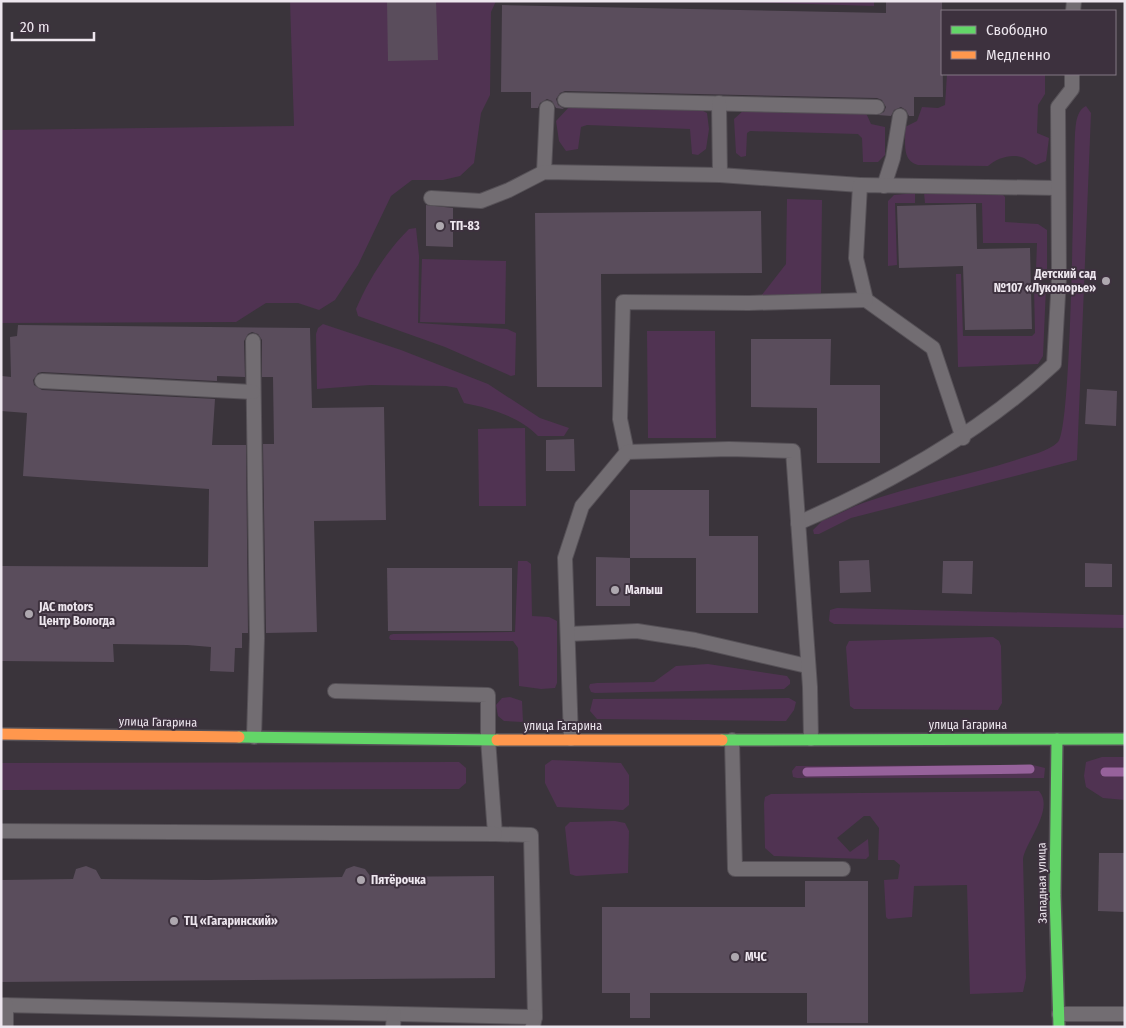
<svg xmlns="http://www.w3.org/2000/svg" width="1126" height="1028" viewBox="0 0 1126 1028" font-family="'Fira Sans Condensed',sans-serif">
  <rect width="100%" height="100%" fill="#3a343b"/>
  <g fill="#503352">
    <polygon points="290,1 496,1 491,12 490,95 481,113 474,163 460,176 443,180 412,180 391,196 358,265 335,300 319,310 298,303 266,303 236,322 1,323 1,130 294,126"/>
    <polygon points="712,1 874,1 874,6"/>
    <path d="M 947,74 L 1045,74 L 1045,94 L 1038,105 L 1037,133 L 1049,138 L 1046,161 L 1036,165 C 1031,163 1028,160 1024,158 C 1012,153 997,158 988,166 L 918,165 C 901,161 906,141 905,127 L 917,121 L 922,107 L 938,108 L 945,105 Z"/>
    <polygon points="571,105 699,109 707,113 709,129 706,149 698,155 692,154 690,129 587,125 581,127 578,149 566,151 559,141 556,121"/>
    <path d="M 1086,106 L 1091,113 L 1077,460 L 851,518 L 819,534 L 814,534 L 813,530 L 822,521 C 836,516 849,508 863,503 C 913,485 966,476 1016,460 C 1029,455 1048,452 1058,442 C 1072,428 1073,172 1075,134 C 1076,124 1076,111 1086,106 Z"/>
    <polygon points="744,110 866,113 871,124 885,127 885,155 878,162 863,162 862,138 858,134 750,131 747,133 746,156 741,157 736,153 734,119"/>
    <polygon points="915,193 915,203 895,203 897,265 888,266 888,201 894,195"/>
    <polygon points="924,193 1001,193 1005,197 1005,222 1038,224 1047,230 1047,269 1036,269 1037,243 983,243 982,203 925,203"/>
    <polygon points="787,199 822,200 821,294 761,296 786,264"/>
    <path d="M 416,228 L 419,256 L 418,323 L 507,329 L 516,333 L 515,375 L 511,376 L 445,347 L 358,316 L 356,309 C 369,279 386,252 409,229 Z"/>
    <polygon points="422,259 506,261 505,324 420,322"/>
    <polygon points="956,274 961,274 963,336 1032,336 1035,333 1034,288 1046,287 1043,356 1038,364 958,367"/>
    <path d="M 323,324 L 401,350 L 488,384 L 540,418 L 569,428 L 564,436 L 538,436 C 520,417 490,408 464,403 L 457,388 L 446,386 L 370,385 L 317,389 L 316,334 L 318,328 Z"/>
    <polygon points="647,331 715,331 716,438 648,438"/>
    <polygon points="525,428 526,506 479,506 478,429"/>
    <polygon points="518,561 527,561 531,564 532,616 549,617 557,621 557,683 555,688 541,689 519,686 518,648 513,641 391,640 389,638 390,635 393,634 515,632"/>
    <polygon points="837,608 1125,615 1125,628 834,624 829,621 830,610"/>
    <polygon points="993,637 999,641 1001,646 1002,703 998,710 854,709 850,706 846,647 849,641"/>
    <polygon points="708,664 787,676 790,680 790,684 784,689 595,693 591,692 589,687 590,684 597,683 654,682 676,666"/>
    <polygon points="510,697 522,701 523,722 504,721 498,716 496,705 502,698"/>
    <polygon points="789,698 796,702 794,710 786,721 777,721 597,719 590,711 593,699"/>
    <polygon points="1102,757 1125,757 1125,800 1103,798 1086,787 1084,776 1086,762"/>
    <polygon points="552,760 621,763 629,775 629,805 623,810 557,807 545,783 545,765"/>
    <polygon points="459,762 466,768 466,783 459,789 1,790 1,763"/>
    <polygon points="1033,765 1045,768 1044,778 797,778 793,777 792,771 796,766"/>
    <path d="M 1039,791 C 1055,809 1025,843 1023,859 L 1026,978 L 1023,992 L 970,994 L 967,885 L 914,886 L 912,917 L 888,919 L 886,917 L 884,880 L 898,879 L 900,865 L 894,860 L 878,860 L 879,828 L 870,816 L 864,816 L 837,838 L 850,852 L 868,839 L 869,856 L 866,859 L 774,856 L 765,848 L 764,803 L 765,797 L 771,794 Z"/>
    <polygon points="615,821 625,823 629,831 628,873 576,876 570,874 565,827 570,822"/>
  </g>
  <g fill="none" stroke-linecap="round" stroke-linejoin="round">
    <g stroke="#96629b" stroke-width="9">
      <polyline points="807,772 1030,769"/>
      <polyline points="1105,772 1125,772"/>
    </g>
  </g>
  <g fill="#5a4d5c">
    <polygon points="387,1 436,1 438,60 388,61"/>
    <polygon points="886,1 942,1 943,97 914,97 914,116 909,116 906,110 901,107 894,110 891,116 878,115 884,112 886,107 882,100 877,98 565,91 560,93 556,99 558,105 564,109 556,108 552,101 547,99 540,103 538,108 531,108 531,92 501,92 502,5 886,13"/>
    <polygon points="976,204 977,249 1030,248 1032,329 965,330 963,266 899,268 897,206"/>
    <polygon points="426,205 453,208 453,247 426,246"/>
    <polygon points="761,211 762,273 601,274 602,387 537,387 535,213"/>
    <polygon points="18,325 310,328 312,408 384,407 386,520 314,521 317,632 266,633 263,444 274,444 273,377 262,377 262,340 258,334 252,332 248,334 244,341 245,377 217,376 217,381 42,372 38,373 33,380 34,385 42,390 215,399 212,445 246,445 248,633 242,633 242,648 235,648 234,672 210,671 211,647 187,645 113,644 114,662 1,661 1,566 208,567 209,489 23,476 27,413 1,411 2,376 11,377 10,337 17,336"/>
    <polygon points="751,339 831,339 830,385 880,385 880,463 817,463 817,408 751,407"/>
    <polygon points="1087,389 1117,391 1116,426 1085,424"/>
    <polygon points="574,439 575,471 546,471 546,440"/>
    <polygon points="630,490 709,490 709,536 758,536 758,613 696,613 696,558 630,558"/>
    <polygon points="596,557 630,558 630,606 596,606"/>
    <polygon points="869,560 871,592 840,593 839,561"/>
    <polygon points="943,561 973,561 972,594 942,593"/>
    <polygon points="1085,563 1112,564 1112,587 1085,587"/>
    <polygon points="387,568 512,568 512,631 388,631"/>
    <polygon points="1099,853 1125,853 1125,912 1098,911"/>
    <polygon points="86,866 96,870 101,879 208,880 342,877 346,869 354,866 365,869 371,877 494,876 495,978 1,982 1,880 73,879 76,869"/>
    <polygon points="805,881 868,881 868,1023 807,1023 807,993 650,993 650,1018 630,1018 630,993 602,993 602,907 805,907"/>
  </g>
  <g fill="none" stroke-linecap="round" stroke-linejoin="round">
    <defs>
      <g id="lane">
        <polyline points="1073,11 1074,1"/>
        <polyline points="565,100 877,107"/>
        <polyline points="719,103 720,175"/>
        <polyline points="544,172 547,108"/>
        <polyline points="884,186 893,158 900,116"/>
        <polyline points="431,198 481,201 509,190 544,172 720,175 860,185"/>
        <polyline points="253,341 257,638 254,737"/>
        <polyline points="42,381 253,392"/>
        <polyline points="963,438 933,348 866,300 856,258 860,185 1058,188"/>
        <polyline points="627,452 620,419 623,302 749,303 866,300"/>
        <path d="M 798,523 C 891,483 980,433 1054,364 L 1059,278 L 1058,107 L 1072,89 L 1072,74"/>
        <polyline points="568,634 637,631 695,640 807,666"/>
        <polyline points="335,691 488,695 488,739 495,834 531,835 535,1017 533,1026"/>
        <polyline points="571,739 565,558 582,506 627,452 729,449 793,451 810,687 811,739"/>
        <polyline points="732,740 735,869 843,869"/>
        <polyline points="1,831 495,834"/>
        <polyline points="1,1005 535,1017"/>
        <polyline points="6,1005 6,1027"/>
        <polyline points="1059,1014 1125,1014"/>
        <polyline points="393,1027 394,1014"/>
      </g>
      <g id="fast">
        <polyline points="239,737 497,740"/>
        <polyline points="1057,739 1055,895 1059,1027"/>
        <polyline points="722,740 1125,739"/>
      </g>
      <g id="slow">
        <polyline points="1,734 239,737"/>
        <polyline points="497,740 722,740"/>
      </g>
    </defs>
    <use href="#lane" stroke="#565157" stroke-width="16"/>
    <use href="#fast" stroke="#565157" stroke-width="14"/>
    <use href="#slow" stroke="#565157" stroke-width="14"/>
    <use href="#lane" stroke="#726d72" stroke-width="14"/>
    <use href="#fast" stroke="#63d668" stroke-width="11"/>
    <use href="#slow" stroke="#ff974d" stroke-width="11"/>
  </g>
  <g fill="#aea8af" stroke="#3d313e" stroke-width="2">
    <circle cx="440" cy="226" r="5"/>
    <circle cx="1106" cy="281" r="5"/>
    <circle cx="615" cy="590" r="5"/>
    <circle cx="29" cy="614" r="5"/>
    <circle cx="361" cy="880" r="5"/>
    <circle cx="174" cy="921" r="5"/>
    <circle cx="735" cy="957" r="5"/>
  </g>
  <g text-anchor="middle" stroke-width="4" stroke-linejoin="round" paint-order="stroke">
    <g font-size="12" font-weight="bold" fill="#ede6ee" stroke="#3d313e" text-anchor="start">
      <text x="450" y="230">ТП-83</text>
      <text x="1096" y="278" text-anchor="end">Детский сад<tspan x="1096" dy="14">№107 «Лукоморье»</tspan></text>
      <text x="625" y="594">Малыш</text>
      <text x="39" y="611">JAC motors<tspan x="39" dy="14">Центр Вологда</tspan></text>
      <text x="371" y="884">Пятёрочка</text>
      <text x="184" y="925">ТЦ «Гагаринский»</text>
      <text x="745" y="961">МЧС</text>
    </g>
    <g font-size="12" fill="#ede6ee" stroke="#3d313e">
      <text transform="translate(158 722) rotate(1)" y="4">улица Гагарина</text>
      <text x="968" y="729">улица Гагарина</text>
      <text x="563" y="730">улица Гагарина</text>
      <text transform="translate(1042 883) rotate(-91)" y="4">Западная улица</text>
    </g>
  </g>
  <rect width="1126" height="1028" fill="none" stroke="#ede6ee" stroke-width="5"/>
  <rect x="941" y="10" width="175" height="65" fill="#3d313e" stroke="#837984"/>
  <rect x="951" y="26" width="25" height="8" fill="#63d668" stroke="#837984"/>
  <text x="986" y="35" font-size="15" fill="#ede6ee">Свободно</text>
  <rect x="951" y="51" width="25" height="8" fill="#ff974d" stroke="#837984"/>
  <text x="986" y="60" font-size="15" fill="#ede6ee">Медленно</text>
  <path d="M12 32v8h82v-8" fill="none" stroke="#ede6ee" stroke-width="2.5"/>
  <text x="20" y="32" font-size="15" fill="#ede6ee" stroke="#3d313e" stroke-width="4" paint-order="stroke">20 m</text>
</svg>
